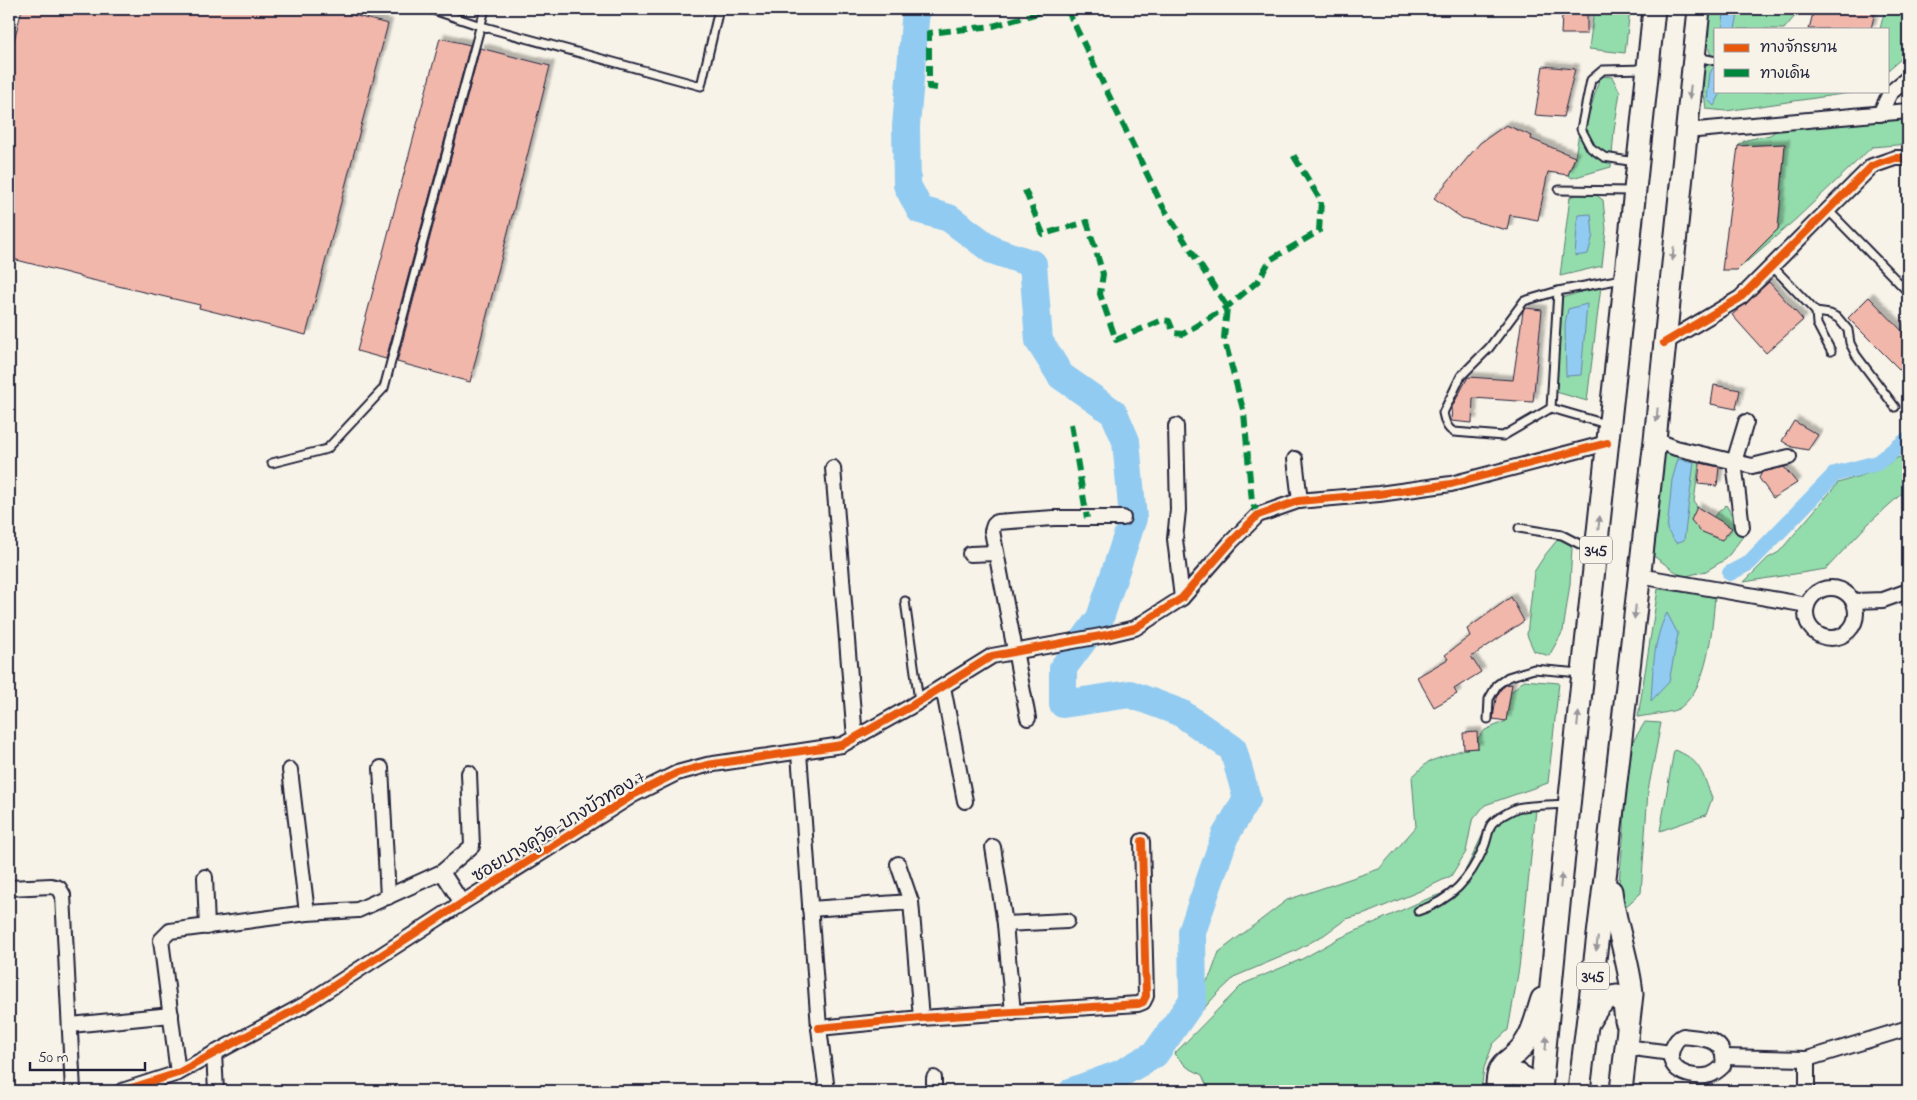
<svg xmlns="http://www.w3.org/2000/svg" width="1917" height="1100" viewBox="0 0 1917 1100" font-family="'Indie Flower','Playpen Sans Thai',sans-serif">
  <defs>
    <filter id="shadow"><feDropShadow dx="4.5" dy="-4.5" stdDeviation="1" flood-color="#0004"/></filter>
  </defs>
  <rect width="100%" height="100%" fill="#f7f3e8"/>
  <filter id="ink" filterUnits="userSpaceOnUse"><feTurbulence type="fractalNoise" baseFrequency=".02" numOctaves="2"/><feDisplacementMap in="SourceGraphic" scale="10" xChannelSelector="R" yChannelSelector="G"/><feConvolveMatrix kernelMatrix="1 2 1 2 8 2 1 2 1" color-interpolation-filters="sRGB"/></filter>
  <g filter="url(#ink)">
    <g fill="#93dcab" stroke="#5a7f73">
      <polygon points="1594,9 1630,9 1625,53 1589,49"/>
      <polygon points="1710,9 1801,9 1784,29 1716,29 1716,91 1863,91 1726,111 1706,109 1702,78 1708,59 1712,59 1707,43"/>
      <polygon points="1885,9 1908,9 1908,53 1888,70 1888,29 1880,29"/>
      <polygon points="1600,76 1612,77 1620,92 1614,131 1611,167 1572,178 1568,175 1575,157 1581,120 1590,111"/>
      <polygon points="1908,113 1908,144 1872,147 1796,219 1737,270 1778,229 1785,144 1738,146 1746,140 1770,135 1781,127"/>
      <polygon points="1589,190 1603,200 1606,229 1602,266 1560,276 1570,197"/>
      <polygon points="1601,286 1587,401 1549,390 1558,299"/>
      <polygon points="1667,446 1700,458 1694,501 1697,507 1713,517 1726,505 1744,535 1726,559 1706,571 1683,577 1652,555 1661,467"/>
      <polygon points="1908,451 1908,488 1868,524 1826,569 1744,582 1768,558 1779,552 1838,483 1878,470 1897,458 1904,456"/>
      <polygon points="1558,539 1567,539 1572,548 1570,584 1563,631 1549,656 1534,651 1527,635 1534,572 1545,555"/>
      <path d="M 1658,589 L 1715,596 C 1712,630 1709,686 1680,708 C 1672,713 1648,715 1638,717 Z"/>
      <polygon points="1524,680 1559,683 1548,783 1485,805 1472,821 1466,852 1451,876 1420,891 1365,914 1346,919 1324,935 1295,951 1236,976 1215,996 1169,1048 1211,974 1219,952 1287,900 1379,869 1416,827 1412,777 1428,762 1464,749 1478,748 1478,738 1485,730 1506,721 1511,692"/>
      <polygon points="1645,722 1661,723 1648,791 1641,893 1624,908 1619,882 1624,830 1625,788 1632,743"/>
      <path d="M 1674,750 C 1700,758 1703,775 1712,798 L 1706,815 L 1660,831 Z"/>
      <polygon points="1527,806 1536,810 1519,968 1508,1030 1493,1044 1484,1068 1481,1091 1209,1091 1202,1075 1187,1067 1174,1054 1243,984 1302,959 1338,939 1422,901 1457,888 1482,836 1503,810"/>
    </g>
    <g fill="#92cbf1" stroke="#6587a8">
      <polygon points="1724,9 1739,9 1735,29 1723,29"/>
      <polygon points="1715,65 1716,91 1722,91 1714,106 1707,99 1710,73"/>
      <polygon points="1591,214 1593,235 1588,254 1575,256 1578,215"/>
      <polygon points="1587,304 1581,375 1566,376 1565,324 1568,309"/>
      <polygon points="1678,459 1694,462 1684,540 1676,543 1667,530 1672,480"/>
      <path d="M 1667,613 L 1678,634 L 1669,682 L 1651,701 C 1653,672 1653,639 1667,613 Z"/>
    </g>
    <g fill="none" stroke-linecap="round" stroke-linejoin="round">
      <polyline stroke="#92cbf1" stroke-width="16" points="1730,573 1749,563 1835,474 1877,463 1908,439"/>
      <polyline stroke="#92cbf1" stroke-width="28" points="916,9 906,126 907,185 920,210 949,218 992,250 1033,264 1039,341 1061,376 1114,413 1126,441 1133,518 1100,618 1063,668 1063,704 1130,694 1181,713 1233,749 1247,799 1225,836 1192,932 1193,1000 1155,1054 1120,1074 1073,1091"/>
    </g>
    <g fill="#f1b7ab" stroke="#22223b" filter="url(#shadow)">
      <polygon points="22,9 329,9 388,24 306,335 199,308 200,305 79,277 79,276 9,258 9,60"/>
      <polygon points="1568,9 1587,9 1587,34 1561,34 1562,15 1567,15"/>
      <polygon points="1814,9 1860,9 1875,12 1871,29 1809,29"/>
      <polygon points="440,38 470,45 386,359 357,351"/>
      <polygon points="480,48 550,66 470,382 397,362"/>
      <polygon points="1543,66 1575,69 1563,117 1535,115"/>
      <polygon points="1506,125 1532,136 1531,139 1575,157 1568,175 1548,172 1538,220 1510,215 1507,230 1462,218 1434,198 1480,143"/>
      <polygon points="1785,144 1778,229 1737,270 1722,270 1738,146"/>
      <polygon points="1769,282 1803,320 1766,353 1732,315"/>
      <polygon points="1869,297 1908,337 1908,378 1848,318"/>
      <polygon points="1526,308 1542,310 1533,402 1473,398 1472,423 1451,421 1452,407 1468,377 1513,380 1523,311"/>
      <polygon points="1714,385 1740,390 1736,409 1711,404"/>
      <polygon points="1794,421 1818,435 1808,450 1792,447 1782,441"/>
      <polygon points="1700,463 1719,467 1717,486 1698,484"/>
      <polygon points="1784,467 1797,483 1773,498 1759,478 1762,472"/>
      <polygon points="1697,507 1732,528 1722,540 1700,531 1691,520"/>
      <polygon points="1511,597 1524,621 1471,657 1481,672 1454,689 1457,694 1434,707 1417,677 1448,659 1445,655 1470,636 1467,629"/>
      <polygon points="1512,684 1506,721 1493,719 1496,698 1501,689 1506,685"/>
      <polygon points="1477,732 1478,748 1464,749 1463,733"/>
    </g>
    <g fill="none" stroke-linecap="round" stroke-linejoin="round">
      <defs>
        <g id="service">
          <polyline points="430,9 481,26 701,86 719,9"/>
          <polyline points="1697,57 1716,61"/>
          <polyline points="1635,162 1604,157 1591,148 1581,129 1591,80 1603,70 1645,69"/>
          <polyline points="1559,190 1633,191"/>
          <polyline points="1828,210 1908,292"/>
          <polyline points="1772,266 1816,312 1830,314 1838,318 1848,330 1850,343 1856,355 1895,407"/>
          <polyline points="1816,312 1817,324 1831,351"/>
          <path d="M 1551,408 L 1503,436 L 1454,432 C 1446,428 1445,421 1443,413 L 1461,376 L 1489,348 L 1524,301 L 1558,291"/>
          <polyline points="1606,424 1551,408 1558,291 1622,279"/>
          <polyline points="272,463 327,449 384,388 485,9"/>
          <polyline points="1519,528 1562,535 1593,551"/>
          <polyline points="905,601 919,701"/>
          <polyline points="1488,719 1489,699 1497,685 1508,677 1534,669 1580,673"/>
          <path d="M 1418,911 C 1452,900 1470,879 1484,847 C 1487,840 1488,831 1491,825 C 1495,819 1510,811 1517,808 C 1529,805 1553,805 1567,804"/>
        </g>
        <g id="minor">
          <polyline points="1880,114 1890,93 1908,78"/>
          <polyline points="1686,131 1908,111"/>
          <polyline points="1664,343 1740,298 1872,166 1895,158 1908,158"/>
          <polyline points="1176,426 1178,510 1175,539 1182,598"/>
          <polyline points="1655,440 1676,448 1752,466 1789,457"/>
          <polyline points="1295,459 1300,501"/>
          <polyline points="833,468 855,738"/>
          <polyline points="1742,527 1734,462 1746,422"/>
          <polyline points="970,554 996,553"/>
          <polyline points="1639,576 1807,605"/>
          <circle cx="1831" cy="613" r="25"/>
          <polyline points="1854,601 1883,600 1908,591"/>
          <polyline points="943,687 965,801"/>
          <polyline points="1028,718 992,531 994,525 997,522 1054,518 1123,518"/>
          <polyline points="799,753 819,1028 827,1091"/>
          <polyline points="381,768 388,897"/>
          <polyline points="290,770 307,913"/>
          <polyline points="993,847 1005,924 1013,1013"/>
          <polyline points="898,864 911,902 921,1018"/>
          <polyline points="442,872 462,903"/>
          <polyline points="205,877 207,927"/>
          <polyline points="9,888 51,886 59,888 63,895 73,1091"/>
          <polyline points="810,909 911,902"/>
          <polyline points="1005,924 1067,921"/>
          <polyline points="71,1025 171,1015"/>
          <polyline points="819,1028 921,1018 1138,1004 1143,1002 1146,996 1142,841"/>
          <path d="M 1683,1036 C 1705,1039 1727,1038 1723,1066 C 1719,1070 1715,1073 1710,1075 C 1691,1080 1663,1070 1673,1047 C 1675,1042 1678,1038 1683,1036 Z"/>
          <polyline points="1626,1047 1671,1053"/>
          <polyline points="214,1053 216,1091"/>
          <polyline points="1724,1057 1807,1059 1908,1028"/>
          <polyline points="178,1073 161,940 170,931 307,913 358,910 442,872 472,846 469,773"/>
          <polyline points="122,1091 178,1073 304,1005 462,903 633,795 677,773 707,765 842,745 908,708 992,656 1106,635 1135,628 1182,598 1231,542 1258,515 1298,501 1379,494 1451,484 1607,443"/>
          <polyline points="934,1091 934,1078"/>
          <polyline points="1807,1091 1807,1059"/>
        </g>
        <g id="primary">
          <path d="M 1611,891 C 1615,926 1629,959 1632,994 L 1621,1091"/>
          <path d="M 1588,1023 C 1595,1012 1602,997 1617,996 L 1624,1004 L 1626,1021"/>
          <path d="M 1497,1091 C 1496,1057 1510,1066 1525,1043 C 1534,1031 1537,1013 1542,999"/>
          <path d="M 1501,1091 L 1504,1079 L 1512,1073 C 1524,1075 1530,1083 1537,1091"/>
          <path d="M 1541,1091 C 1574,730 1617,370 1654,9"/>
          <polyline points="1579,1091 1607,861 1655,440 1699,9"/>
        </g>
      </defs>
      <use href="#service" stroke="#22223b" stroke-width="11"/>
      <use href="#minor" stroke="#22223b" stroke-width="18"/>
      <use href="#primary" stroke="#22223b" stroke-width="25"/>
      <use href="#service" stroke="#f7f3e8" stroke-width="7"/>
      <use href="#minor" stroke="#f7f3e8" stroke-width="14"/>
      <use href="#primary" stroke="#f7f3e8" stroke-width="21"/>
      <g stroke="#00873e" stroke-width="6" stroke-dasharray="12 6" stroke-linecap="butt">
        <polyline points="1067,9 1163,207 1227,307 1224,338 1244,413 1252,502 1258,515"/>
        <polyline points="937,88 929,87 929,33 993,26 1052,9"/>
        <polyline points="1025,190 1043,234 1087,222 1103,274 1100,294 1116,340 1162,320 1169,321 1174,333 1183,334 1227,307 1258,281 1270,260 1319,231 1321,201 1292,153"/>
        <polyline points="1071,424 1087,518"/>
      </g>
      <defs>
        <g id="cycleway">
          <polyline points="1664,343 1740,298 1872,166 1895,158 1908,158"/>
          <polyline points="819,1028 921,1018 1138,1004 1143,1002 1146,996 1142,841"/>
          <polyline points="122,1091 178,1073 304,1005 462,903 633,795 677,773 707,765 842,745 908,708 992,656 1106,635 1135,628 1182,598 1231,542 1258,515 1298,501 1379,494 1451,484 1607,443"/>
        </g>
      </defs>
      <use href="#cycleway" stroke="#f7f3e8" stroke-width="11"/>
      <use href="#cycleway" stroke="#e8590c" stroke-width="8"/>
    </g>
    <defs><path id="oneway-solid" d="M-6-.8H1V-3.2L6.5 0L1 3.2V.8H-6Z" transform="scale(1.25)"/></defs>
    <g fill="#97959a">
      <use href="#oneway-solid" transform="translate(1690 92) rotate(96)"/>
      <use href="#oneway-solid" transform="translate(1673 254) rotate(96)"/>
      <use href="#oneway-solid" transform="translate(1657 415) rotate(95)"/>
      <use href="#oneway-solid" transform="translate(1599 523) rotate(-84)"/>
      <use href="#oneway-solid" transform="translate(1635 612) rotate(96)"/>
      <use href="#oneway-solid" transform="translate(1578 719) rotate(-84)"/>
      <use href="#oneway-solid" transform="translate(1561 881) rotate(-84)"/>
      <use href="#oneway-solid" transform="translate(1597 944) rotate(97)"/>
      <use href="#oneway-solid" transform="translate(1546 1043) rotate(-85)"/>
    </g>
  </g>
  <g text-anchor="middle" stroke-width="5" stroke-linejoin="round" paint-order="stroke">
    <g fill="#f7f3e8" stroke="#62616f" stroke-width="1">
      <rect x="1580" y="536.5" width="32" height="27" rx="4"/>
      <rect x="1577" y="962.5" width="32" height="27" rx="4"/>
    </g>
    <g font-size="16" font-weight="bold" fill="#22223b">
      <text x="1596" y="556">345</text>
      <text x="1593" y="982">345</text>
    </g>
    <g font-size="18" fill="#22223b" stroke="#f7f3e8">
      <text transform="translate(558 826) rotate(-31)" y="6">ซอยบางคูวัด-บางบัวทอง 7</text>
    </g>
  </g>
  <rect width="1917" height="1100" fill="none" stroke="#f7f3e8" stroke-width="30"/>
  <rect x="15" y="15" width="1887" height="1070" fill="none" stroke="#22223b" stroke-width="2" filter="url(#ink)"/>
  <rect x="1714" y="28" width="175" height="65" fill="#f7f3e8" stroke="#a29fa3"/>
  <rect x="1724" y="44" width="25" height="8" fill="#e8590c" stroke="#a29fa3"/>
  <text x="1760" y="52" font-size="15" fill="#22223b">ทางจักรยาน</text>
  <rect x="1724" y="69" width="25" height="8" fill="#00873e" stroke="#a29fa3"/>
  <text x="1760" y="78" font-size="15" fill="#22223b">ทางเดิน</text>
  <path d="M30 1062v8h115v-8" fill="none" stroke="#22223b" stroke-width="2.5"/>
  <text x="38" y="1062" font-size="15" fill="#22223b" stroke="#f7f3e8" stroke-width="4" paint-order="stroke">50 m</text>
</svg>
